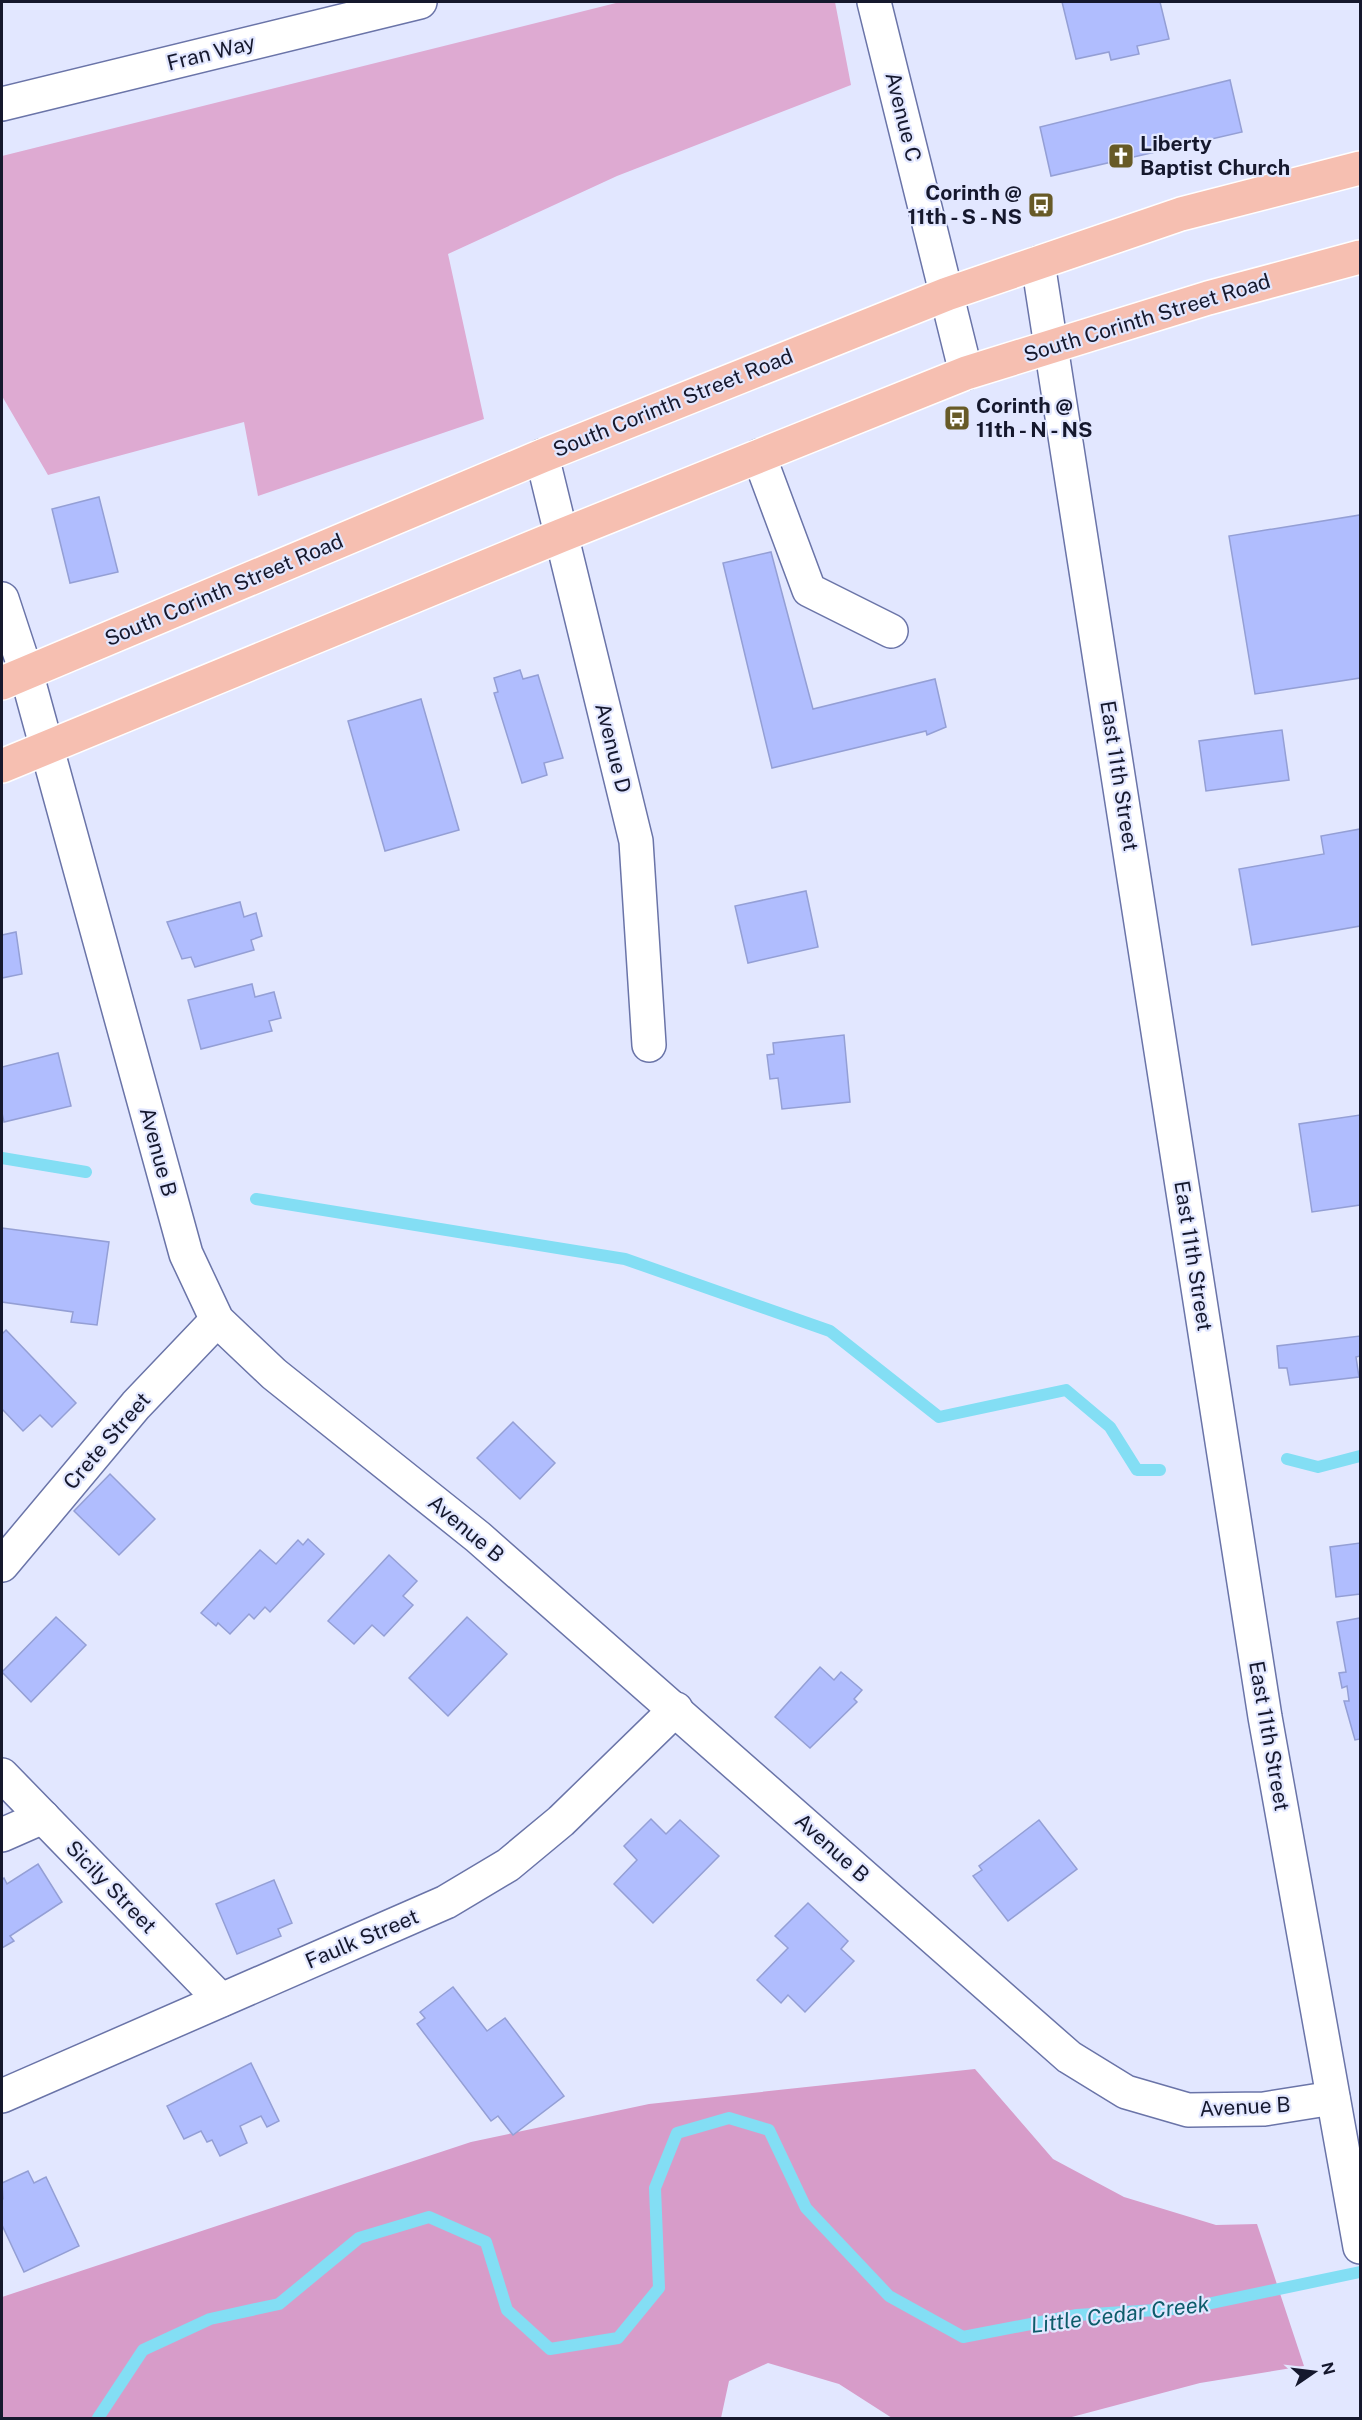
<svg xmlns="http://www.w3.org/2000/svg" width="1362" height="2420" viewBox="0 0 1362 2420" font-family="'Public Sans',sans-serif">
  <rect width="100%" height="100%" fill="#e2e7ff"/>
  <polygon fill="#deaad2" points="620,2 835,2 851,85 617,176 448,254 484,419 258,496 244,422 48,475 2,396 2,156"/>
  <polygon fill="#d79cc9" points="975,2069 1053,2159 1124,2197 1216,2225 1257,2224 1304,2366 1200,2383 1068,2418 892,2418 839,2384 768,2363 729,2381 721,2418 2,2418 2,2297 471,2142 649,2104"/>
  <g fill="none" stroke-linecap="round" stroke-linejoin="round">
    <g stroke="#83def4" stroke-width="12">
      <polyline points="2,1158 86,1172"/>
      <polyline points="256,1199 625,1259 830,1331 939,1417 1066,1390 1110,1427 1137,1470 1160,1470"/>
      <polyline points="1287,1459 1318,1467 1360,1456"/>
      <polyline points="98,2418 143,2350 210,2319 279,2304 359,2238 429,2217 486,2242 507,2310 550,2349 618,2338 659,2288 655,2188 677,2133 729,2118 769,2130 806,2208 889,2296 963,2337 1077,2315 1188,2308 1360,2272"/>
    </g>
  </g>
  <g fill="#b0bdfe" stroke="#949fd5" stroke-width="1.5">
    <polygon points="1062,2 1160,2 1169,39 1137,46 1139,54 1111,60 1109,52 1076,59"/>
    <polygon points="1230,80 1242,132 1051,176 1040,127"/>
    <polygon points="99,497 118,572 70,583 52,509"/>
    <polygon points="1360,515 1360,678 1255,694 1229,536"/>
    <polygon points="771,552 813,709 935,679 946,727 927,735 926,731 772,768 723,563"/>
    <polygon points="520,670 523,679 538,675 563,758 544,763 547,775 522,783 494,693 498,692 494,678"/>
    <polygon points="421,699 459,830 385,851 348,721"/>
    <polygon points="1282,730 1289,780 1206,791 1199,741"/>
    <polygon points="1360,829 1360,926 1252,945 1239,869 1324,854 1321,836"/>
    <polygon points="806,891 818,947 748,963 735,906"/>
    <polygon points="240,902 244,917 256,913 262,936 251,940 254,950 195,967 191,957 182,959 167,922"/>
    <polygon points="2,931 2,935 16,932 22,974 2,978"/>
    <polygon points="252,984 255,997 274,992 281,1018 269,1021 272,1031 201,1049 188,1000"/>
    <polygon points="844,1035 850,1102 782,1109 778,1078 770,1079 767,1055 774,1054 773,1043"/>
    <polygon points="58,1053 71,1106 4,1122 2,1113 2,1067"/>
    <polygon points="1360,1115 1360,1205 1312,1212 1299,1124"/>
    <polygon points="2,1228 109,1242 97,1325 71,1322 73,1312 2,1302"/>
    <polygon points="6,1330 76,1403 52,1427 40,1415 23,1431 2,1409 2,1334"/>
    <polygon points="1360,1336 1360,1356 1356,1357 1359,1377 1290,1385 1287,1368 1279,1368 1277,1346"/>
    <polygon points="513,1422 555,1463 520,1499 477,1458"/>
    <polygon points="110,1474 155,1519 119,1555 74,1511"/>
    <polygon points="308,1539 324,1554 270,1612 265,1607 254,1619 249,1614 230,1634 218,1623 216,1626 201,1613 260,1550 276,1564 298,1540 303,1545"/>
    <polygon points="1360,1543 1360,1594 1336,1597 1330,1547"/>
    <polygon points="389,1555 417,1581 403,1596 413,1605 384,1636 372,1625 354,1644 328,1621"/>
    <polygon points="56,1617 86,1645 31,1702 2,1672"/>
    <polygon points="467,1617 507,1654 448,1716 409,1678"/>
    <polygon points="1360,1618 1360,1739 1355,1740 1344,1701 1349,1701 1347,1686 1342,1688 1339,1673 1346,1672 1337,1622"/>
    <polygon points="820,1667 834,1680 841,1672 862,1690 854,1699 857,1702 810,1748 775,1717"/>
    <polygon points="651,1819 666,1834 680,1820 719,1856 653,1923 614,1884 637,1860 624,1846"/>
    <polygon points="1039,1820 1077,1869 1008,1921 973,1876 982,1870 979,1866"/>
    <polygon points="38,1864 62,1902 10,1936 14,1941 2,1948 2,1880 4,1878 7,1884"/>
    <polygon points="274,1880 292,1923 278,1929 281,1936 237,1954 216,1904"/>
    <polygon points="808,1903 848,1941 841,1949 854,1961 805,2012 788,1995 781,2003 757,1980 788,1948 775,1936"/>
    <polygon points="453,1987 487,2031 505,2018 564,2096 513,2135 498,2116 491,2121 417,2024 425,2018 420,2012"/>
    <polygon points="251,2063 279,2121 267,2127 261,2116 240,2126 247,2143 220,2156 212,2140 207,2142 201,2131 184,2139 167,2106"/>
    <polygon points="28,2171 34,2183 46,2177 79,2246 24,2272 2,2225 2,2200 3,2199 2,2183"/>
  </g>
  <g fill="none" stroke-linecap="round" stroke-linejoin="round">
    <defs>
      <g id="minor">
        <polyline points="874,2 966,373"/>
        <polyline points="2,104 420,2"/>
        <polyline points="1038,263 1265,1717 1360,2247"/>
        <polyline points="542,456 636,841 649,1045"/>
        <polyline points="759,456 809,590 891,631"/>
        <polyline points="2,599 26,672 186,1254 217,1320 274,1374 478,1537 1069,2057 1126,2092 1188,2110 1264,2109 1333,2098"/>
        <polyline points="2,1565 136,1405 217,1320"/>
        <polyline points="2,1775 221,2000"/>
        <polyline points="2,1835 43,1817"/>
        <polyline points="2,2096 446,1902 508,1865 561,1821 676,1709"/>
      </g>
      <g id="major">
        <polyline points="2,683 542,456 947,294 1181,214 1360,168"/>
        <polyline points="2,766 560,536 966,373 1208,298 1360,257"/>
      </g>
    </defs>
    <use href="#minor" stroke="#6a74a8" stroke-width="36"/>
    <use href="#major" stroke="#fff" stroke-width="36"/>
    <use href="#minor" stroke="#fff" stroke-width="33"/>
    <use href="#major" stroke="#f6bfb1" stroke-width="33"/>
  </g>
  <defs>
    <symbol id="church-square" viewBox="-11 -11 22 22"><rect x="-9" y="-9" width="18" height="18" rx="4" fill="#675a27" stroke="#e2e7ff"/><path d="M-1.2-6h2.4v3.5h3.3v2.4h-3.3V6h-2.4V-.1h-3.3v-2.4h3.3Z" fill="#fff"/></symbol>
    <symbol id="bus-square" viewBox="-11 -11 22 22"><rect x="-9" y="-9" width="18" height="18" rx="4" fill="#675a27" stroke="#e2e7ff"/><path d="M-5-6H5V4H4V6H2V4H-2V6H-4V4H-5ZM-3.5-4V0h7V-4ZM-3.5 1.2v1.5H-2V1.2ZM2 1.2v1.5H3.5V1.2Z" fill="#fff"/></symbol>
  </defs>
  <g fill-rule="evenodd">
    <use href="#church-square" x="1106" y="141" width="30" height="30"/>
    <use href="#bus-square" x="1026" y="190" width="30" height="30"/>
    <use href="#bus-square" x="942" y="403" width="30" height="30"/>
  </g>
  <g text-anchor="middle" stroke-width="4.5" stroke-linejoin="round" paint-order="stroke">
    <g font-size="21" fill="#15182d" stroke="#e2e7ff">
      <text transform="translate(211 53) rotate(-14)" y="7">Fran Way</text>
      <text transform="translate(903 117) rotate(76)" y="7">Avenue C</text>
      <text transform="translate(1147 318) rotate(-17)" y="7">South Corinth Street Road</text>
      <text transform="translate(673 403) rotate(-22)" y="7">South Corinth Street Road</text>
      <text transform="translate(224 590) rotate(-23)" y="7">South Corinth Street Road</text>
      <text transform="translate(613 748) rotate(76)" y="7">Avenue D</text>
      <text transform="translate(1119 776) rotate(81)" y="7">East 11th Street</text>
      <text transform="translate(158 1152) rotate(75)" y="7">Avenue B</text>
      <text transform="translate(1193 1256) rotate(81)" y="7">East 11th Street</text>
      <text transform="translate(107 1441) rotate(-49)" y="7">Crete Street</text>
      <text transform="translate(466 1529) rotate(40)" y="7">Avenue B</text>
      <text transform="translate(1269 1736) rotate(80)" y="7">East 11th Street</text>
      <text transform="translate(832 1848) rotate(42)" y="7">Avenue B</text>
      <text transform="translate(111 1887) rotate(46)" y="7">Sicily Street</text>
      <text transform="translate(362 1939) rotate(-23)" y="7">Faulk Street</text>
      <text transform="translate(1245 2107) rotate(-3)" y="7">Avenue B</text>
    </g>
    <g font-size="21" font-weight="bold" fill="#15182d" stroke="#e2e7ff" text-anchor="start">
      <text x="1140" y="151">Liberty<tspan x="1140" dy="24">Baptist Church</tspan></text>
      <text x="1022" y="200" text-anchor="end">Corinth @<tspan x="1022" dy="24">11th - S - NS</tspan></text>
      <text x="976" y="413">Corinth @<tspan x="976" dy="24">11th - N - NS</tspan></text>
    </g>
    <g font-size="22" font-style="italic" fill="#0d5c6b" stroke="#e2e7ff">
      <text transform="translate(1120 2314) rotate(-7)" y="8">Little Cedar Creek</text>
    </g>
  </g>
  <rect width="1362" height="2420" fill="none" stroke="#15182d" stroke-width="6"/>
  <g transform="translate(1314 2372) rotate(76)" stroke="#e2e7ff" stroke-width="4.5" paint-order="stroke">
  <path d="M0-4.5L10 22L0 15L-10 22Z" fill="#15182d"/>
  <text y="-9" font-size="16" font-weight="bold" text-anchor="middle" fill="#15182d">N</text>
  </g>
</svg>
